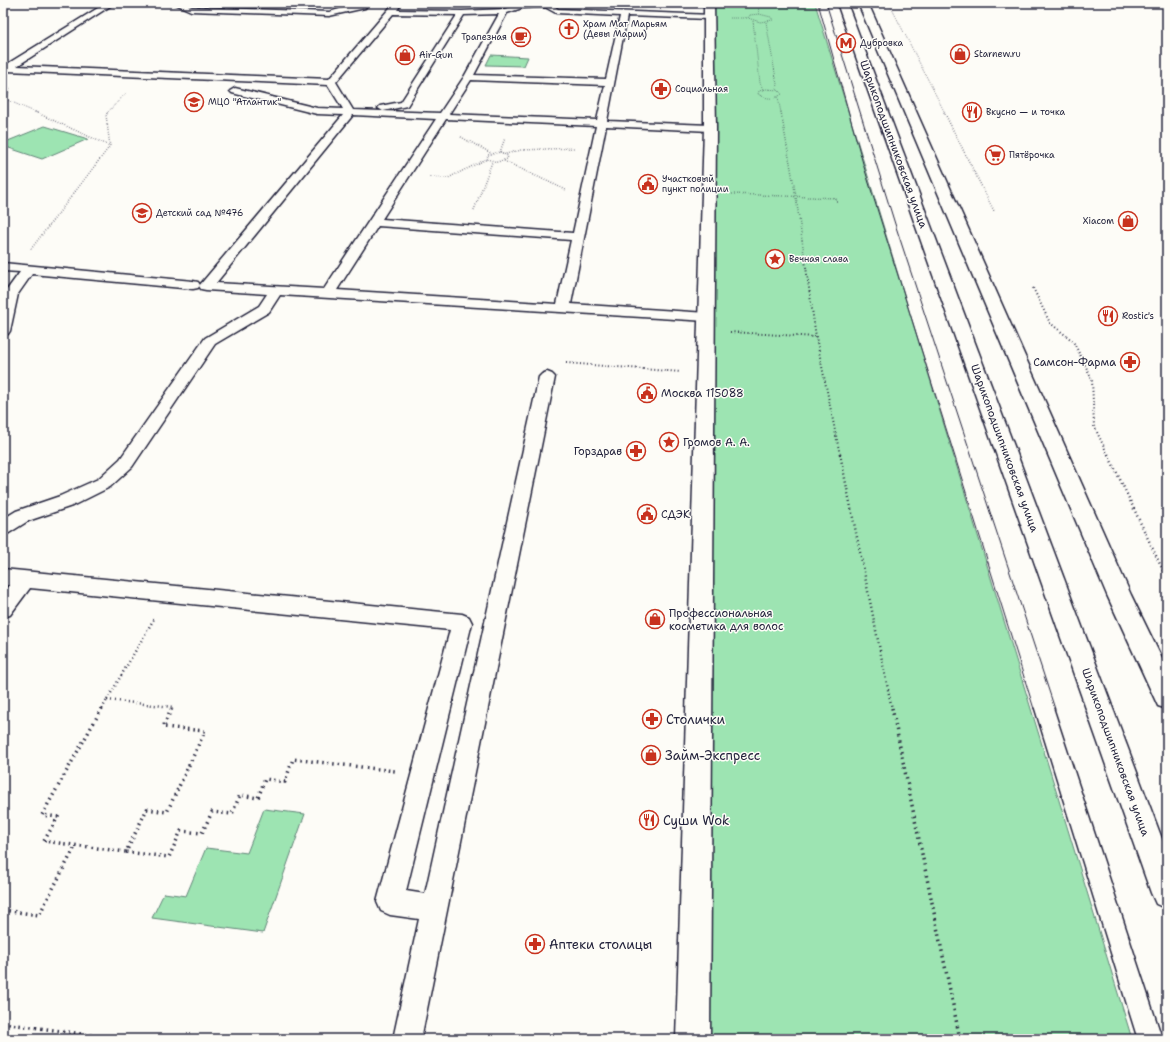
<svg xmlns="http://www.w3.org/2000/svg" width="1170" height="1042" viewBox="0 0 1170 1042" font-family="'Shantell Sans',sans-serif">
  <rect width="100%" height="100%" fill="#fdfcf7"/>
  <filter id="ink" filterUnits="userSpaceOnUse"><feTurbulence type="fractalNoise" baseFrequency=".025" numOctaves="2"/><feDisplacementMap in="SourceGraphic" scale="8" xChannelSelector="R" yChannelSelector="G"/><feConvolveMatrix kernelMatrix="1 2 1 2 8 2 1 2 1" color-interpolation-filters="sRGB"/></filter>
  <g filter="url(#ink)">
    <g fill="#9de4b2" stroke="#608376">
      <polygon points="714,3 815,3 1132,1039 709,1039"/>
      <polygon points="491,55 528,57 524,66 486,65"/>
      <polygon points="45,126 88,139 42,159 3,146 3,143"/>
      <polygon points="264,809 305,814 263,933 152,918 164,893 186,896 206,848 247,853"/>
    </g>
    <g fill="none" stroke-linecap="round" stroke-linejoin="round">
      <defs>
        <g id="lane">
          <path d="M 106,3 L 115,3 L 17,66 L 329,79 L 394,3 L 402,3 L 397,10 L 462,11 L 504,9 L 522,4 L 541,3 L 550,3 L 558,9 L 712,15 L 712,19 L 709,19 L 627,16 L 607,121 L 710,125 L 715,128 L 710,131 L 606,126 L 571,304 L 707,313 L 712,314 L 714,317 L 712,320 L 707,321 L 280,295 L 269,312 L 215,344 L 132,467 L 110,487 L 72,506 L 28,521 L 9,533 L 3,535 L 3,519 L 16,511 L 60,496 L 98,479 L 120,459 L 205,338 L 259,306 L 267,294 L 206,290 L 201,289 L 199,286 L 343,115 L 317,114 L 232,93 L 230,91 L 235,88 L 317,108 L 343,109 L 328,85 L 7,71 L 3,69 L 4,66 ZM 545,7 L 556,13 L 620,16 L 606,79 L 474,75 L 507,13 L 522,8 ZM 393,14 L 457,15 L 401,102 L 380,106 L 378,108 L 383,111 L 407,106 L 464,15 L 499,14 L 464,77 L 440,113 L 353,110 L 336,82 ZM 471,80 L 605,85 L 597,120 L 449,114 ZM 353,115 L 436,119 L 324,289 L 216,283 ZM 446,119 L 596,126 L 573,233 L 382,219 ZM 378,226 L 571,240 L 557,304 L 337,290 Z"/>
          <polygon points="173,3 183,3 192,7 329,12 361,3 369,3 365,8 329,16 191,11"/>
          <polygon points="3,263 193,281 198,282 200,285 198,288 193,289 32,274 18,294 10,331 8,334 3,335 4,294 20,272 3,271"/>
          <polygon points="547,372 552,374 555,377 421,1039 393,1039 419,919 390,915 381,911 377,902 450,630 30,588 10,615 3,617 3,594 9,585 3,585 3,569 462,614 469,617 472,623 406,891 425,894 539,377 542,374"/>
        </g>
        <polygon id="street" points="704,3 714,3 716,128 710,1039 676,1039 704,128"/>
        <g id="secondary">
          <polygon points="837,3 847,3 1167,852 1167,909 1156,904 1151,893"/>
          <polygon points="858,3 868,3 1131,595 1167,669 1167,709 1158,706 1107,595"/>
        </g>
      </defs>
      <use href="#lane" stroke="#22223b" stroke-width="3"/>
      <use href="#street" stroke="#22223b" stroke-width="3"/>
      <use href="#secondary" stroke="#22223b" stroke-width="3"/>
      <g stroke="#22223b" stroke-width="1" stroke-dasharray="0.5 1.5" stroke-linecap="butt">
        <polyline points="758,3 759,14"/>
        <polyline points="889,3 945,113"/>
        <polygon points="759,14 771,17 773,20 760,22 748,18 750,15"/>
        <polyline points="730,18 748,18"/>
        <polyline points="753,21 760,83 763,89"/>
        <polyline points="766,22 777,84 776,89"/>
        <polyline points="10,88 7,100 37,113"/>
        <path d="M 766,89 L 778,90 L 782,94 C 774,100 766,99 758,94 L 759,91 Z"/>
        <polyline points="778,97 781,113"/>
        <polyline points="107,113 126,93"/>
      </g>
      <g stroke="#22223b" stroke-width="1.5" stroke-dasharray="0.5 2" stroke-linecap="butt">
        <polyline points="35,112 110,146"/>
        <polyline points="781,112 796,197 805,261"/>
        <polyline points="944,112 994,211"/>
        <polyline points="461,137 491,153"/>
        <polygon points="500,152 508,156 507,159 497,162 487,159 488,155"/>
        <polyline points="500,152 505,138"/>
        <polyline points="506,154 521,150 575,148"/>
        <polyline points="504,161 566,190"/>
        <polyline points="429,177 448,178 487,159"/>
        <polyline points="732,194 836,198 837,203"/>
        <polyline points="474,210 492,162"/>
        <polyline points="31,249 110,146 106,115 108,112"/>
      </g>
      <g stroke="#22223b" stroke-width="2" stroke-dasharray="1 2.5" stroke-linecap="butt">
        <polyline points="805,260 816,337 840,455"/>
        <polyline points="1033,288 1050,323 1073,341 1092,379 1094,426 1108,455"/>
        <polyline points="730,332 816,337"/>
        <polyline points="566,363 681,372"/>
      </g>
      <g stroke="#22223b" stroke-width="2.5" stroke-dasharray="1 3" stroke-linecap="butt">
        <polyline points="840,454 892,709"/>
        <polyline points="1108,454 1167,579"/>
        <polyline points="107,700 173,707 172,709"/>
        <polyline points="107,700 155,617"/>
        <polyline points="102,709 107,700"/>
      </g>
      <g stroke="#22223b" stroke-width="3.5" stroke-dasharray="1.5 4" stroke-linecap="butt">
        <polyline points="102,708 42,815 58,817 44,841 126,852 147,809 167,812 205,731 163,727 172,708"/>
        <polyline points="892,708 960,1039"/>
        <polyline points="126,852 169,857 181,831 202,833 212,812 232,814 240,795 258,798 265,779 285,782 293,759 395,771"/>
        <polyline points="3,910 39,915 76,845"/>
        <polyline points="3,1023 118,1039"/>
      </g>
      <use href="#lane" fill="#fdfcf7" fill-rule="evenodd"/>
      <use href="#street" fill="#fdfcf7" fill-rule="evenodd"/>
      <use href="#secondary" fill="#fdfcf7" fill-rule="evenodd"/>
      <g stroke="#22223b" stroke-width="1">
        <polyline points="818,3 864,167 1034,709"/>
        <polyline points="826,3 895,224 1055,709"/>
      </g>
      <g stroke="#22223b" stroke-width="1.5">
        <polyline points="1034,708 1137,1039"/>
        <polyline points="1054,708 1163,1039"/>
      </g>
    </g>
  </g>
  <defs>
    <symbol id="church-ring" viewBox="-11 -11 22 22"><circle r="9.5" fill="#fdfcf7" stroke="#c8321e" stroke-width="1.5"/><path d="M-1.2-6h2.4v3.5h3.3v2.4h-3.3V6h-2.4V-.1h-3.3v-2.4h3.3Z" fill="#c8321e"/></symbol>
    <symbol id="cafe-ring" viewBox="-11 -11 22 22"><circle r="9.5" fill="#fdfcf7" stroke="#c8321e" stroke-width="1.5"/><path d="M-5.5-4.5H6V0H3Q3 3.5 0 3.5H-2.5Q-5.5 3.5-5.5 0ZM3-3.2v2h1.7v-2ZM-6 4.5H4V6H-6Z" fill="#c8321e"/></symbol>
    <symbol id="metro-ring" viewBox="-11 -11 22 22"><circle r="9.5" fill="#fdfcf7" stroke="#c8321e" stroke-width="1.5"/><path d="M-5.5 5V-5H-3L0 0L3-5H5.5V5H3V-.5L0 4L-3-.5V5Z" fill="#c8321e"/></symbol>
    <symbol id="shop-ring" viewBox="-11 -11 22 22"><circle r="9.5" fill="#fdfcf7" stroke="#c8321e" stroke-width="1.5"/><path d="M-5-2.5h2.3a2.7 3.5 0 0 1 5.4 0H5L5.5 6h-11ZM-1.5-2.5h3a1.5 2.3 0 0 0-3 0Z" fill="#c8321e"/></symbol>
    <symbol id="pharmacy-ring" viewBox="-11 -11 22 22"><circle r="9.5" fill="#fdfcf7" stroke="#c8321e" stroke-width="1.5"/><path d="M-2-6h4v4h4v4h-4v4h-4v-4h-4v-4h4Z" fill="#c8321e"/></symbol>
    <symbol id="school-ring" viewBox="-11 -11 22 22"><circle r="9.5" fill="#fdfcf7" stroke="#c8321e" stroke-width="1.5"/><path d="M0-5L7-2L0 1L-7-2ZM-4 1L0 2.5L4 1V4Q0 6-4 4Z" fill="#c8321e"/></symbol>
    <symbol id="restaurant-ring" viewBox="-11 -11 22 22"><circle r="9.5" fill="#fdfcf7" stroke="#c8321e" stroke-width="1.5"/><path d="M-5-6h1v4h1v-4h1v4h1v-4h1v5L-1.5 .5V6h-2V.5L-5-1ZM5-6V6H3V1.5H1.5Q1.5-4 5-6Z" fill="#c8321e"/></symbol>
    <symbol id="supermarket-ring" viewBox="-11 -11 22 22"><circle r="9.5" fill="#fdfcf7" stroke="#c8321e" stroke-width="1.5"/><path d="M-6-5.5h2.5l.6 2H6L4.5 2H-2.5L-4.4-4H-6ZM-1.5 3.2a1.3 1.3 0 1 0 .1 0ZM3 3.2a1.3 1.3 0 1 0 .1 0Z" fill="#c8321e"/></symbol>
    <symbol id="civic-ring" viewBox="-11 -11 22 22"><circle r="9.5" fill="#fdfcf7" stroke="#c8321e" stroke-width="1.5"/><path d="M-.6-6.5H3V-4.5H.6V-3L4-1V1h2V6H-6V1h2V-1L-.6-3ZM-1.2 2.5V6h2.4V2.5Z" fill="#c8321e"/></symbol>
    <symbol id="sight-ring" viewBox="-11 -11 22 22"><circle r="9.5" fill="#fdfcf7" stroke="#c8321e" stroke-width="1.5"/><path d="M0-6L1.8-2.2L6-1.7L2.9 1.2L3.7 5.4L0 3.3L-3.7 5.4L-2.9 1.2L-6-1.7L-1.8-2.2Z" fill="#c8321e"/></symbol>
  </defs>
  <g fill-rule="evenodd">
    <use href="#church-ring" x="558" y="18" width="22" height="22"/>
    <use href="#cafe-ring" x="510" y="26" width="22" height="22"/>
    <use href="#metro-ring" x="835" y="32" width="22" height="22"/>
    <use href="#shop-ring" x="949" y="43" width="22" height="22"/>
    <use href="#shop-ring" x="394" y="44" width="22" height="22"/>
    <use href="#pharmacy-ring" x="650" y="78" width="22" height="22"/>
    <use href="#school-ring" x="183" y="91" width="22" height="22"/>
    <use href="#restaurant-ring" x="961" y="101" width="22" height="22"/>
    <use href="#supermarket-ring" x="984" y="144" width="22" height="22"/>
    <use href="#civic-ring" x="637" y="173" width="22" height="22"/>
    <use href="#school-ring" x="131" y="202" width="22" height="22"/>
    <use href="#shop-ring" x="1117" y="210" width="22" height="22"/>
    <use href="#sight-ring" x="764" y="248" width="22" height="22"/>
    <use href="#restaurant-ring" x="1097" y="305" width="22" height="22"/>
    <use href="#pharmacy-ring" x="1119" y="351" width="22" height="22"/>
    <use href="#civic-ring" x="636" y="382" width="22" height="22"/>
    <use href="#sight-ring" x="658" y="431" width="22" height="22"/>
    <use href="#pharmacy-ring" x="625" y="440" width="22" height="22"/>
    <use href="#civic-ring" x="636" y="503" width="22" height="22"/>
    <use href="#shop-ring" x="644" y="608" width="22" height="22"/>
    <use href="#pharmacy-ring" x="641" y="708" width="22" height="22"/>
    <use href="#shop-ring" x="640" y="744" width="22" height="22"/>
    <use href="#restaurant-ring" x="638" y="809" width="22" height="22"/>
    <use href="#pharmacy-ring" x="524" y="933" width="22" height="22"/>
  </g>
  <g text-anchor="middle" stroke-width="3" stroke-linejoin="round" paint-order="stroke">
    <g font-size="9" fill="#22223b" stroke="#fdfcf7" text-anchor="start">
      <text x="583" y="27">Храм Мат Марьям<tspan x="583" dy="10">(Девы Марии)</tspan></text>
      <text x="507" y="40" text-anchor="end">Трапезная</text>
      <text x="860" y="46">Дубровка</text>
      <text x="974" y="57">Starnew.ru</text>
      <text x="419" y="58">Air-Gun</text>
      <text x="675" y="92">Социальная</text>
      <text x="208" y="105">МЦО "Атлантик"</text>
      <text x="986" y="115">Вкусно — и точка</text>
      <text x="1009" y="158">Пятёрочка</text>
      <text x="662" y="182">Участковый<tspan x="662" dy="10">пункт полиции</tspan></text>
      <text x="156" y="216">Детский сад №476</text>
      <text x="1114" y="224" text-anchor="end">Xiacom</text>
      <text x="789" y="262">Вечная слава</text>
      <text x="1122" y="319">Rostic's</text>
    </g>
    <g font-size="11" fill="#22223b" stroke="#fdfcf7">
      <text transform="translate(894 144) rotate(70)" y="4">Шарикоподшипниковская улица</text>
      <text transform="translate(1005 448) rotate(70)" y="4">Шарикоподшипниковская улица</text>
      <text transform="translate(1116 752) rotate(70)" y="4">Шарикоподшипниковская улица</text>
    </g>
    <g font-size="11" fill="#22223b" stroke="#fdfcf7" text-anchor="start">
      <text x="1116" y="366" text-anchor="end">Самсон-Фарма</text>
      <text x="661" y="397">Москва 115088</text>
      <text x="683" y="446">Громов А. А.</text>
      <text x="622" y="455" text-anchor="end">Горздрав</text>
      <text x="661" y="518">СДЭК</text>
      <text x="669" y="617">Профессиональная<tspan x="669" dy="13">косметика для волос</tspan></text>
    </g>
    <g font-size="13" fill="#22223b" stroke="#fdfcf7" text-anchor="start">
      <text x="666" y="724">Столички</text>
      <text x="665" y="760">Займ-Экспресс</text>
      <text x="663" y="825">Суши Wok</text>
      <text x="549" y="949">Аптеки столицы</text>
    </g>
  </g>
  <rect width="1170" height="1042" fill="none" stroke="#fdfcf7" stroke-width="16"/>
  <rect x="8" y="8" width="1154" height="1026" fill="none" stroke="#22223b" stroke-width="1.5" filter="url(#ink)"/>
</svg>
